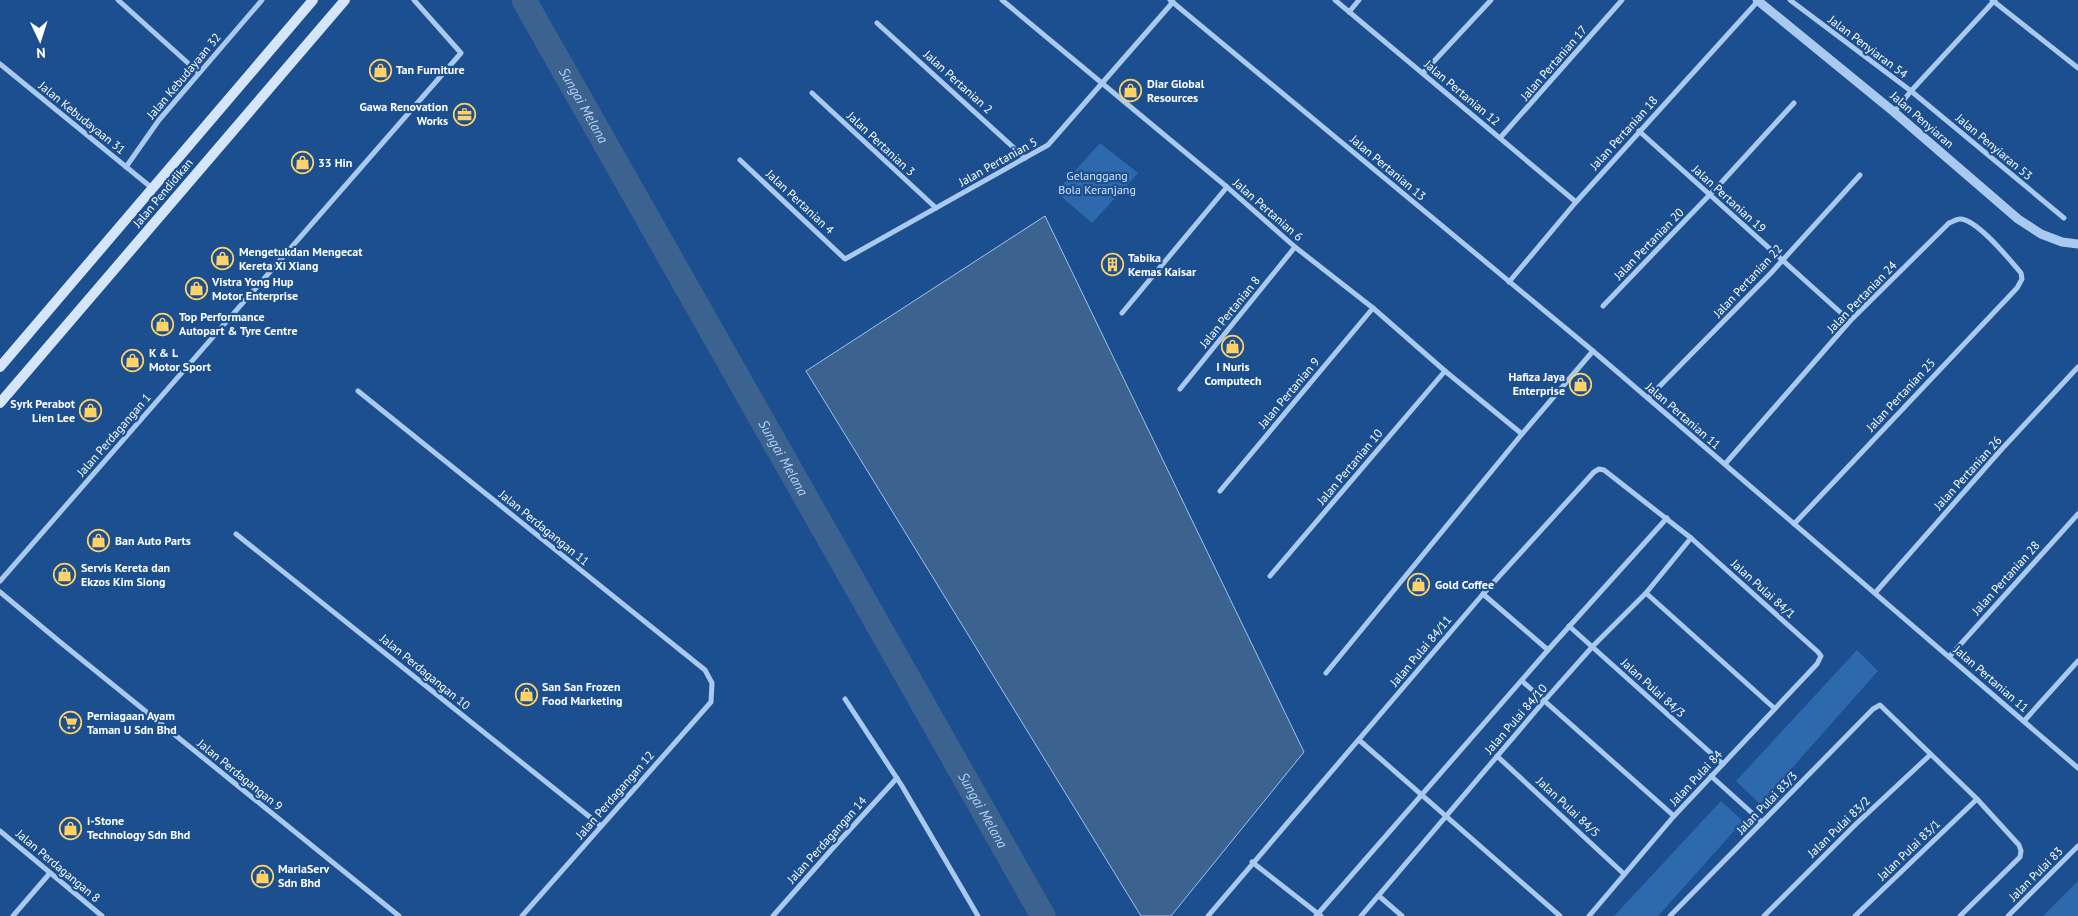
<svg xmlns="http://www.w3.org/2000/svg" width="2078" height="916" viewBox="0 0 2078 916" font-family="'PT Sans',sans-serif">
  <rect width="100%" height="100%" fill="#1b4f8f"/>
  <g fill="#2e69ad">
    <polygon points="1100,143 1138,173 1092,223 1056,192"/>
    <polygon points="1857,650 1878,671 1760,804 1736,781"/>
    <polygon points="1721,801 1743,821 1658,916 1614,916"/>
    <polygon points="2078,881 2078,916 2043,916"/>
  </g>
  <polygon fill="#3c6290" stroke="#9cc4f0" points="1045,216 1304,752 1171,916 1141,916 806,371"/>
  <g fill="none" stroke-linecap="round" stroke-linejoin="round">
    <path stroke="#3c6290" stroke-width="25" id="s1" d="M 524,0 L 1043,916"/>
    <g stroke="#a9c9ee" stroke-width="5">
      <polyline points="118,0 199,73"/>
      <polyline points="1002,0 1227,187 1295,247 1373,308 1445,371 1522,434"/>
      <polyline points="1170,0 1593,351 2078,768"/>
      <polyline points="1335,0 1576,202"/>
      <polyline points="1790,0 1911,91 2064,218"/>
      <polyline points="1992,0 2078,68"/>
      <polyline points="1349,12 1359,0"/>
      <polyline points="877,23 1025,158"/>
      <polyline points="0,64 152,188"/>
      <polyline points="1423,73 1491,0"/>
      <polyline points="812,93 936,208"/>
      <polyline points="1894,112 1911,91 1995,0"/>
      <polyline points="1639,131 1850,321"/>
      <polyline points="1500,138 1622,0"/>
      <polyline points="740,160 845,259 1048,145 1173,2"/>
      <polyline points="126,167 159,120 262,0"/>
      <polyline points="1509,282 1576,202 1758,1"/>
      <polyline points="1603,306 1720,184 1794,103"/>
      <polyline points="1122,313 1227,187"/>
      <polyline points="1180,389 1295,247"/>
      <polyline points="358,391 705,670 712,683 711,702 522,916"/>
      <polyline points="1648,398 1771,273 1860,175"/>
      <path d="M 1725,464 L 1850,321 L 1949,223 C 1953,222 1956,219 1960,219 C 1977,219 2010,260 2021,273 L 2022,279 L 2017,288 L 1794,524"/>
      <polyline points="1220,491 1373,308"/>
      <polyline points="236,534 601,826"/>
      <polyline points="1270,576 1445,371"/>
      <polyline points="0,581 461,53 414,0"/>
      <polyline points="0,592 60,642 399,916"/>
      <polyline points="1646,593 1774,708"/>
      <polyline points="1875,593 2000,451 2078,367"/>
      <polyline points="1483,594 1548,650"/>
      <polyline points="1569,626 1723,764"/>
      <polyline points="1949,657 2078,514"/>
      <polyline points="1326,673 1522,434 1593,351"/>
      <polyline points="1522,681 1674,816"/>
      <polyline points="845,699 902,786 978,916"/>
      <polyline points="2024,721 2078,661"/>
      <polyline points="1359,740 1560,916"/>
      <polyline points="1497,756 1624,874"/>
      <polyline points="1711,776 1762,822"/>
      <polyline points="0,831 102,916"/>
      <polyline points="1252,862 1321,916"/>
      <polyline points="1379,896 1402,916"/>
      <polyline points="13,916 50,873"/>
      <polyline points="773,916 832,849 897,778"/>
      <polyline points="1208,916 1483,594 1594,472 1599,469 1604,470 1691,538 1818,652 1821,656 1817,664 1674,816 1589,916"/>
      <polyline points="1316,916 1548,650 1667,518"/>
      <polyline points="1361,916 1545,700 1593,646 1646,593 1691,538"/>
      <polyline points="1670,916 1873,709 1880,705 1977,799 2019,845 2021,851 2020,857 1960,916"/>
      <polyline points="1764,916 1856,824 1930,755"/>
      <polyline points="1855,916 1977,799"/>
      <polyline points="2008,916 2078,846"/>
    </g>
    <polyline stroke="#a9c9ee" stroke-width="9" points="1757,0 1894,112 2018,219 2041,234 2062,242 2078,244"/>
    <g stroke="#d6e6fa" stroke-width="10">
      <polyline points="0,367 313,0"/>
      <polyline points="0,403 345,0"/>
    </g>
  </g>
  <defs>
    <symbol id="shop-ring" viewBox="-11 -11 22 22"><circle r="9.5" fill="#1b4f8f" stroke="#ffd166" stroke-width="1.5"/><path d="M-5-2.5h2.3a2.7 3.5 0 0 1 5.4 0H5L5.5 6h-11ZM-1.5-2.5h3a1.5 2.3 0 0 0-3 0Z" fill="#ffd166"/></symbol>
    <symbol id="office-ring" viewBox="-11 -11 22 22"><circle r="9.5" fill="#1b4f8f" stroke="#ffd166" stroke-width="1.5"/><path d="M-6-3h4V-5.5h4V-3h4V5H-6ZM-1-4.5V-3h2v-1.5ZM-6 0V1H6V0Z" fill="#ffd166"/></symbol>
    <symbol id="building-ring" viewBox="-11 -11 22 22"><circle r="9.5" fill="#1b4f8f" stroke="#ffd166" stroke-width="1.5"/><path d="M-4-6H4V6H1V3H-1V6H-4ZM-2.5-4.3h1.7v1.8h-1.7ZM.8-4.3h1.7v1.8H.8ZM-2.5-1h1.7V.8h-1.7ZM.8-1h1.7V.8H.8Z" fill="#ffd166"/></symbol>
    <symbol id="supermarket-ring" viewBox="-11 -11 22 22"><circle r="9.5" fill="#1b4f8f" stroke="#ffd166" stroke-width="1.5"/><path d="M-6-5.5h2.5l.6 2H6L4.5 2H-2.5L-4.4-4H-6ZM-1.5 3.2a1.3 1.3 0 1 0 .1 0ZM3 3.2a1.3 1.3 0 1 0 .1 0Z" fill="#ffd166"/></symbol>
  </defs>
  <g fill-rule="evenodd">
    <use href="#shop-ring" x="368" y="58" width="25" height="25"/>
    <use href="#shop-ring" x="1118" y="78" width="25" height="25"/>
    <use href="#office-ring" x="452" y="102" width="25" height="25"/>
    <use href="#shop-ring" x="290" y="150" width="25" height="25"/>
    <use href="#shop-ring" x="210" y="246" width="25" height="25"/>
    <use href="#building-ring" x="1100" y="252" width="25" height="25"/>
    <use href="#shop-ring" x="184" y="276" width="25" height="25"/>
    <use href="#shop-ring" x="150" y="312" width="25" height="25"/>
    <use href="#shop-ring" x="1220" y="334" width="25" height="25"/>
    <use href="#shop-ring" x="120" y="348" width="25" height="25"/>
    <use href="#shop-ring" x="1568" y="372" width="25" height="25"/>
    <use href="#shop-ring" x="78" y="398" width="25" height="25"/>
    <use href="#shop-ring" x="86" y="528" width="25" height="25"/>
    <use href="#shop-ring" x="52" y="562" width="25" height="25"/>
    <use href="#shop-ring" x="1406" y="572" width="25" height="25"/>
    <use href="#shop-ring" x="514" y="682" width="25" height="25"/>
    <use href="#supermarket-ring" x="58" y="710" width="25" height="25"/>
    <use href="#shop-ring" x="58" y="816" width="25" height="25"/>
    <use href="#shop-ring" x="250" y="864" width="25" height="25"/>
  </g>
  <g text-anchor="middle" stroke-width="4.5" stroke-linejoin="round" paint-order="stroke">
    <g font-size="12" fill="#fff" stroke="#1b4f8f">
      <text transform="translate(1868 47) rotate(37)" y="4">Jalan Penyiaran 54</text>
      <text transform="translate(1554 63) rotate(-49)" y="4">Jalan Pertanian 17</text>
      <text transform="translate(184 76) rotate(-50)" y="4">Jalan Kebudayaan 32</text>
      <text transform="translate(958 82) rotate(42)" y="4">Jalan Pertanian 2</text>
      <text transform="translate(1462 93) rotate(40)" y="4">Jalan Pertanian 12</text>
      <text transform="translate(82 118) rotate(39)" y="4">Jalan Kebudayaan 31</text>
      <text transform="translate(1922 120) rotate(41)" y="4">Jalan Penyiaran</text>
      <text transform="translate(1624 133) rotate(-48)" y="4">Jalan Pertanian 18</text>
      <text transform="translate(881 144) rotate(43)" y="4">Jalan Pertanian 3</text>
      <text transform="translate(1994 147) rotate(40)" y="4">Jalan Penyiaran 53</text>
      <text transform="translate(998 162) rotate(-29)" y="4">Jalan Pertanian 5</text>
      <text transform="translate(1388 168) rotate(40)" y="4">Jalan Pertanian 13</text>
      <text transform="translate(163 193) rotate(-50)" y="4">Jalan Pendidikan</text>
      <text transform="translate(1729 199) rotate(42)" y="4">Jalan Pertanian 19</text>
      <text transform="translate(800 202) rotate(43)" y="4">Jalan Pertanian 4</text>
      <text transform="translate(1268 210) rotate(41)" y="4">Jalan Pertanian 6</text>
      <text transform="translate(1649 244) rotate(-46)" y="4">Jalan Pertanian 20</text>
      <text transform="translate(1748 281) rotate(-47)" y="4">Jalan Pertanian 22</text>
      <text transform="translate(1862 297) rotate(-46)" y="4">Jalan Pertanian 24</text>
      <text transform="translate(1230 312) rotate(-51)" y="4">Jalan Pertanian 8</text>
      <text transform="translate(1289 393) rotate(-50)" y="4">Jalan Pertanian 9</text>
      <text transform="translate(1901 395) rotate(-47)" y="4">Jalan Pertanian 25</text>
      <text transform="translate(1683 416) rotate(41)" y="4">Jalan Pertanian 11</text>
      <text transform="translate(114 435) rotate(-49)" y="4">Jalan Perdagangan 1</text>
      <text transform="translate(1350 467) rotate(-50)" y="4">Jalan Pertanian 10</text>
      <text transform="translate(1968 473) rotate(-48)" y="4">Jalan Pertanian 26</text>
      <text transform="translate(544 528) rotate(39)" y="4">Jalan Perdagangan 11</text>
      <text transform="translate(2006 578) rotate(-48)" y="4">Jalan Pertanian 28</text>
      <text transform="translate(1763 589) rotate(42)" y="4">Jalan Pulai 84/1</text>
      <text transform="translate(1421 651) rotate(-50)" y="4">Jalan Pulai 84/11</text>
      <text transform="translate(425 672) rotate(39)" y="4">Jalan Perdagangan 10</text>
      <text transform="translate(1991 679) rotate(41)" y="4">Jalan Pertanian 11</text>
      <text transform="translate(1653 688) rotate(42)" y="4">Jalan Pulai 84/3</text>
      <text transform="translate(1516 719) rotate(-49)" y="4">Jalan Pulai 84/10</text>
      <text transform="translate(240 775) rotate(39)" y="4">Jalan Perdagangan 9</text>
      <text transform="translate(1696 778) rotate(-47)" y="4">Jalan Pulai 84</text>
      <text transform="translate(615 795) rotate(-49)" y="4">Jalan Perdagangan 12</text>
      <text transform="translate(1767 803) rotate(-46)" y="4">Jalan Pulai 83/3</text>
      <text transform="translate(1568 807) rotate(43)" y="4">Jalan Pulai 84/5</text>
      <text transform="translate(1839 827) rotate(-44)" y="4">Jalan Pulai 83/2</text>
      <text transform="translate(827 840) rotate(-48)" y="4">Jalan Perdagangan 14</text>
      <text transform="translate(1909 850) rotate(-44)" y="4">Jalan Pulai 83/1</text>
      <text transform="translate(58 866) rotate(40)" y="4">Jalan Perdagangan 8</text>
      <text transform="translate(2036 874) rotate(-45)" y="4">Jalan Pulai 83</text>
    </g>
    <g font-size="12" font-weight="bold" fill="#fff" stroke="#1b4f8f" text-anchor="start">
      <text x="396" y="74">Tan Furniture</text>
      <text x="1147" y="88">Diar Global<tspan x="1147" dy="14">Resources</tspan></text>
      <text x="448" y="111" text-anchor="end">Gawa Renovation<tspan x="448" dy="14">Works</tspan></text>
      <text x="318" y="167">33 Hin</text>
      <text x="239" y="256">Mengetukdan Mengecat<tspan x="239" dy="14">Kereta Xi Xiang</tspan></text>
      <text x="1128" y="262">Tabika<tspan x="1128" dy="14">Kemas Kaisar</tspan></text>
      <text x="212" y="286">Vistra Yong Hup<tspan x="212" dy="14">Motor Enterprise</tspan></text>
      <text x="179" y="321">Top Performance<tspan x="179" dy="14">Autopart &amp; Tyre Centre</tspan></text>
      <text x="149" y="357">K &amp; L<tspan x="149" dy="14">Motor Sport</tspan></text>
      <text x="1233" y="371" text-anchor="middle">I Nuris<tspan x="1233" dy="14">Computech</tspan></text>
      <text x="1565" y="381" text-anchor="end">Hafiza Jaya<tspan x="1565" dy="14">Enterprise</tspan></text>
      <text x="75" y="408" text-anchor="end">Syrk Perabot<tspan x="75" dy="14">Lien Lee</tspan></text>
      <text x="115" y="545">Ban Auto Parts</text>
      <text x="81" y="572">Servis Kereta dan<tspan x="81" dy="14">Ekzos Kim Siong</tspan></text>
      <text x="1435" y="589">Gold Coffee</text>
      <text x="542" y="691">San San Frozen<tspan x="542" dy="14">Food Marketing</tspan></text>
      <text x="87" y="720">Perniagaan Ayam<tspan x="87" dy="14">Taman U Sdn Bhd</tspan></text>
      <text x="87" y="825">i-Stone<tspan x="87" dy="14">Technology Sdn Bhd</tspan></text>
      <text x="278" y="873">MariaServ<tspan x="278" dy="14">Sdn Bhd</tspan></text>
    </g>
    <g font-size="12" fill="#cfe3fa" stroke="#1b4f8f">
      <text x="1097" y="180">Gelanggang<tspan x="1097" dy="14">Bola Keranjang</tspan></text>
    </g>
    <g font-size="14" font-style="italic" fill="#b5d3f5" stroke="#1b4f8f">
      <text dy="5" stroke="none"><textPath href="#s1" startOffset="121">Sungai Melana</textPath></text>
      <text dy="5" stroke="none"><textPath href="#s1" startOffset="526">Sungai Melana</textPath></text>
      <text dy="5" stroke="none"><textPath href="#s1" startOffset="931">Sungai Melana</textPath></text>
    </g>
  </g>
  <g transform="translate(40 40) rotate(176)" stroke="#1b4f8f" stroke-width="4" paint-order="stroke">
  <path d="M0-4L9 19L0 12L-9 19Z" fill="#ffffff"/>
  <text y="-8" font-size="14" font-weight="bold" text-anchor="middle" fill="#ffffff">N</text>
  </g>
</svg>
